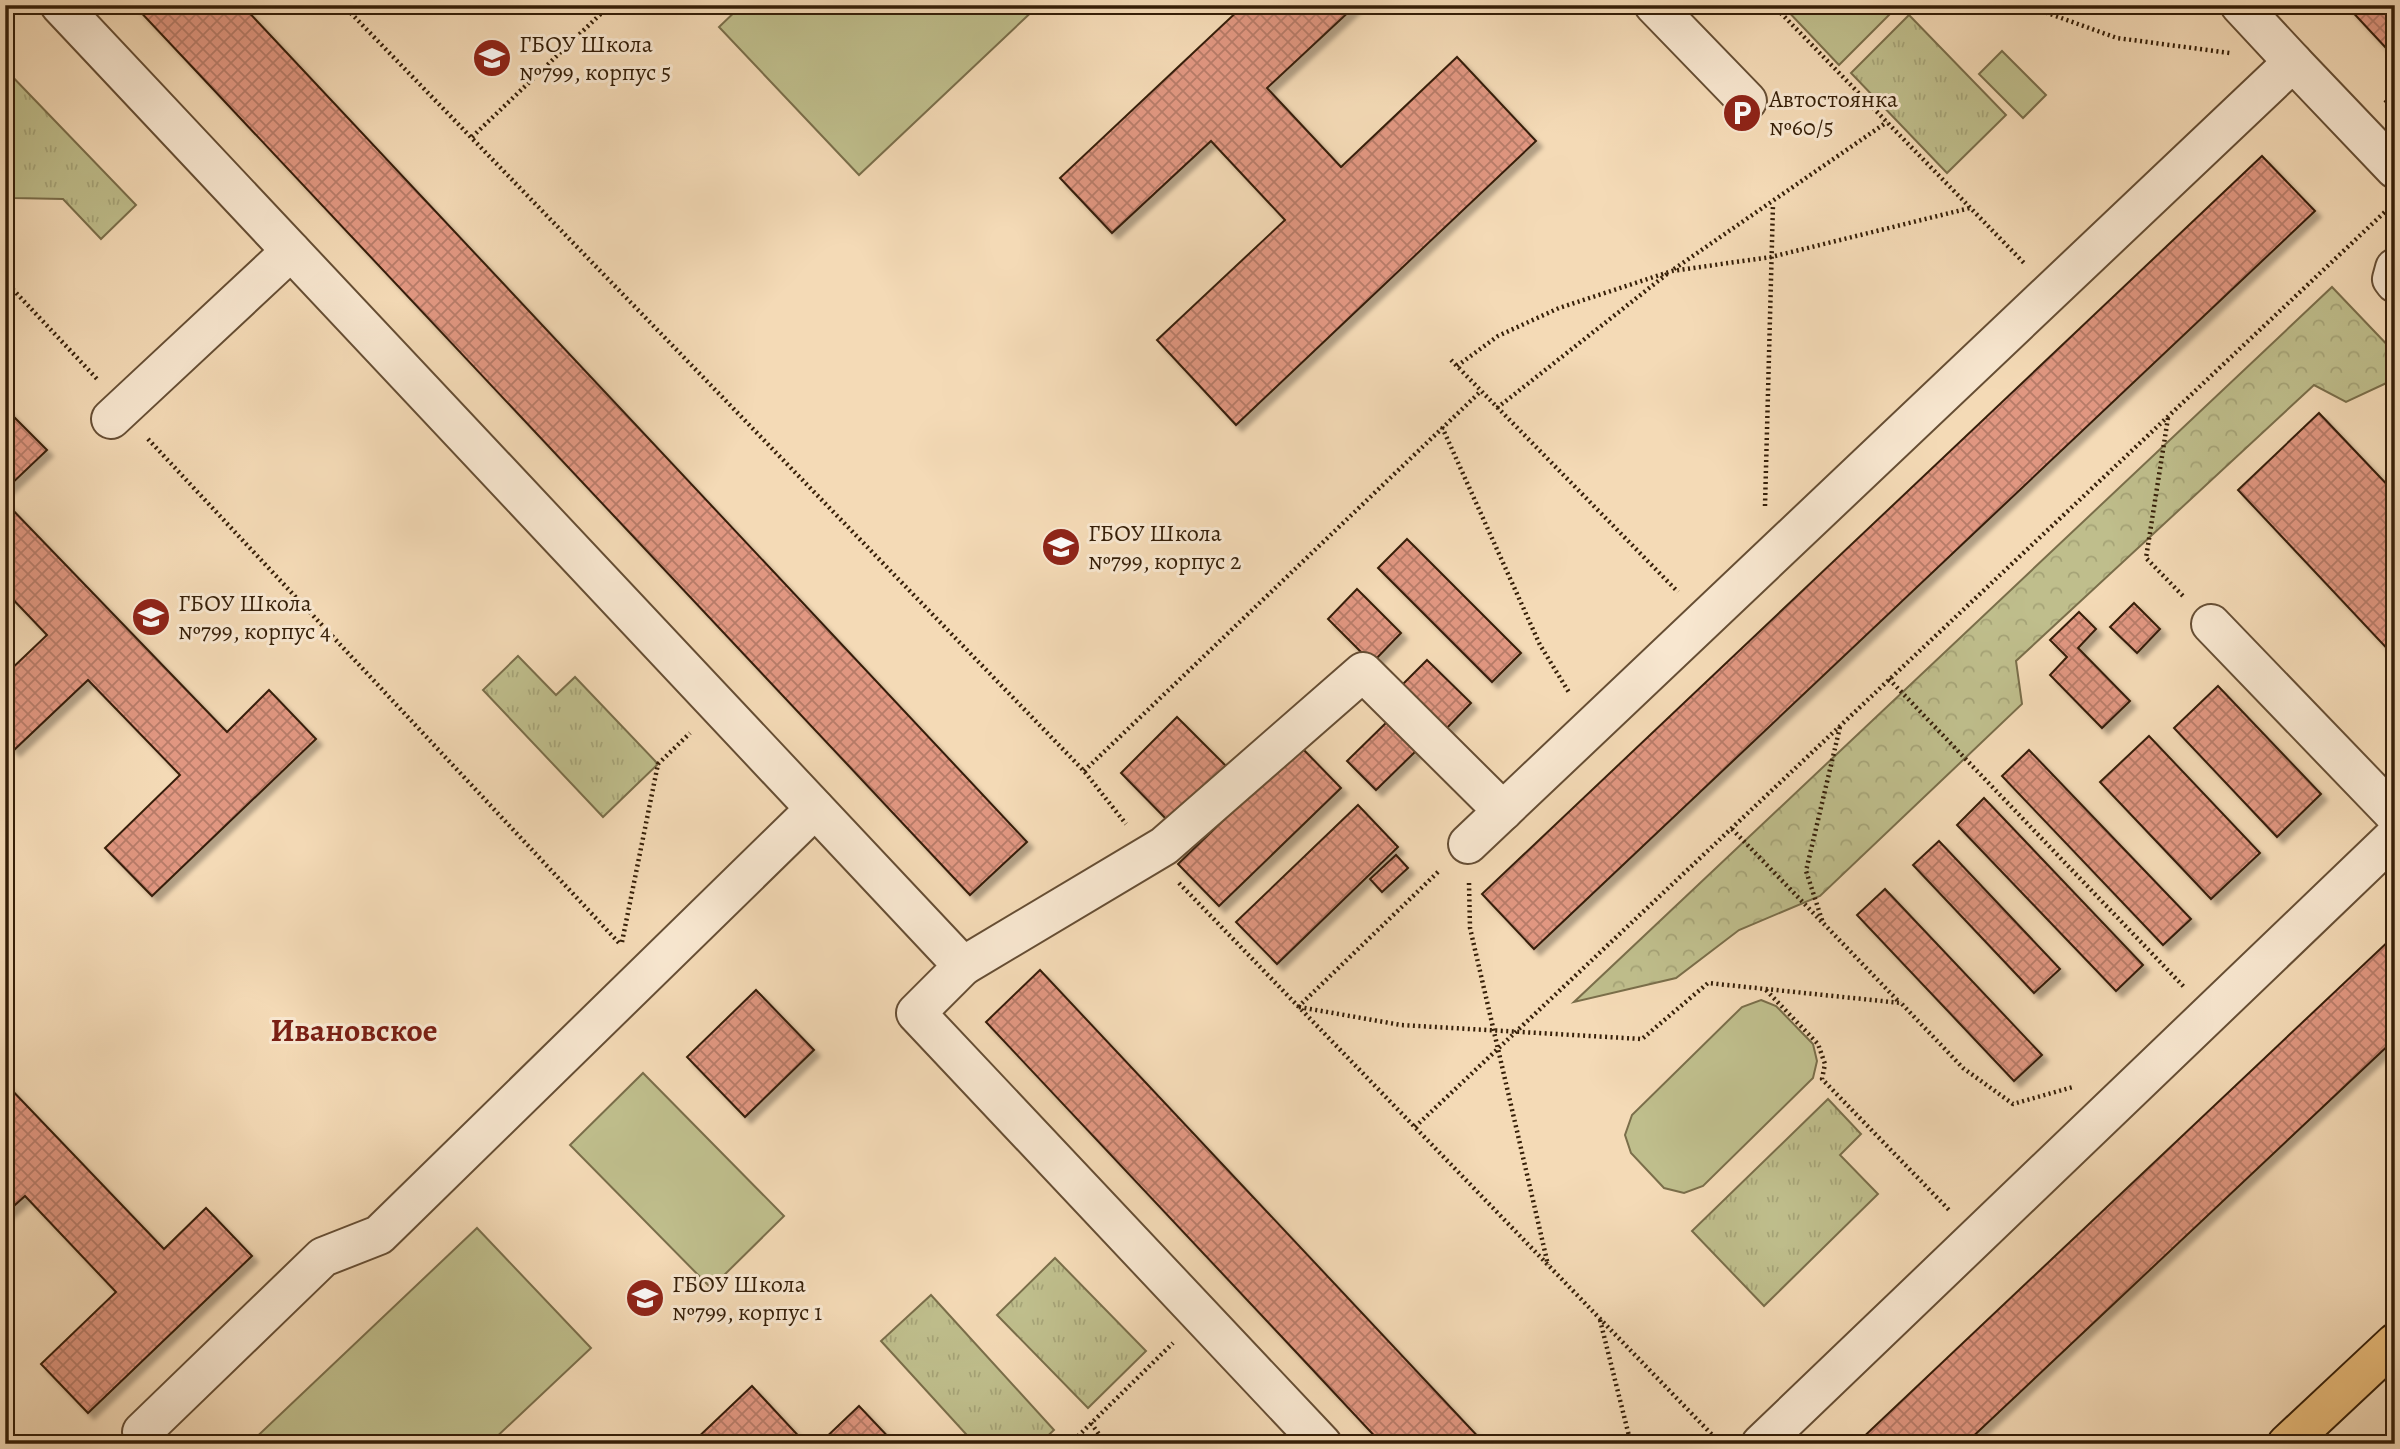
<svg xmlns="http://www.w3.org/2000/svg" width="2400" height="1449" viewBox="0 0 2400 1449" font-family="Alegreya,serif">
  <defs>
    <pattern id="forest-crowns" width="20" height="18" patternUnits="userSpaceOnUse" patternTransform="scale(1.75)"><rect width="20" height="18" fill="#bfbe8c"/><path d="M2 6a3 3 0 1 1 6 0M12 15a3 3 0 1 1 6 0" fill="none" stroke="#a5a377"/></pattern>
    <pattern id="park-tufts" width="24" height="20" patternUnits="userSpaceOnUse" patternTransform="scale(1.75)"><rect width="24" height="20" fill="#bfbe8c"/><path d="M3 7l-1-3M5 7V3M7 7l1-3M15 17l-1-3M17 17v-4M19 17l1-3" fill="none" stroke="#a5a377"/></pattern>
    <pattern id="building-cross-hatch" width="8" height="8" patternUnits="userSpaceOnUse" patternTransform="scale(1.75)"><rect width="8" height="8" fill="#e19781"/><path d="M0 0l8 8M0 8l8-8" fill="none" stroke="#b77b68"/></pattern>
    <filter id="shadow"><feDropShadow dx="6" dy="6" stdDeviation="2" flood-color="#0004"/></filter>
  </defs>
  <rect width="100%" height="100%" fill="#f4dab6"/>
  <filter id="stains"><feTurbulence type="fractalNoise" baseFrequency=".00286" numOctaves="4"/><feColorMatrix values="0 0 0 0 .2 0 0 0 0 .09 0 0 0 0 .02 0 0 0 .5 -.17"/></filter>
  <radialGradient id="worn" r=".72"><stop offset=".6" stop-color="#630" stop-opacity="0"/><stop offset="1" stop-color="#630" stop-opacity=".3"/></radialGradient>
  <g fill="#bfbe8c" stroke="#7a6e4a" stroke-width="2">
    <polygon points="742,5 1039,5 859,175 719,27"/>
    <polygon points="1782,5 1899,5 1839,65"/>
    <polygon points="2002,51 2046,95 2023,118 1979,74"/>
    <polygon points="1761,1000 1776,1006 1813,1044 1817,1061 1813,1078 1703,1186 1684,1193 1664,1188 1631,1153 1625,1135 1632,1115 1742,1007"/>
    <polygon points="643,1073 784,1216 711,1288 570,1145"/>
    <polygon points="477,1228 591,1348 489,1444 249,1444"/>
  </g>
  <polygon fill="url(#forest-crowns)" stroke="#7a6e4a" stroke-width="2" points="2332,287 2395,353 2395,379 2346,402 2314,385 2016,661 2022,704 1820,896 1739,930 1676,978 1574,1002"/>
  <g fill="url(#park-tufts)" stroke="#7a6e4a" stroke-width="2">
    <polygon points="1909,15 2006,115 1947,173 1851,73"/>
    <polygon points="5,69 136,205 101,239 63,199 14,198 5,189"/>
    <polygon points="518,656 556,695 575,677 658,764 603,817 483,690"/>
    <polygon points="1828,1099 1861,1134 1840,1155 1878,1194 1764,1306 1692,1231"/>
    <polygon points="1055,1258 1146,1351 1088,1408 997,1315"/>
    <polygon points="931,1295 1054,1430 1039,1444 975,1444 881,1341"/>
  </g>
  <g fill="url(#building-cross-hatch)" stroke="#361f08" stroke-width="2" filter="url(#shadow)">
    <polygon points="134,5 242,5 1027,842 970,895"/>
    <polygon points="1244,5 1354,7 1267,88 1341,167 1457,57 1536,141 1236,425 1157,340 1285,220 1211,141 1112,233 1060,178"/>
    <polygon points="2346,5 2395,5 2395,42 2387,49"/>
    <polygon points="2262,156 2315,211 1534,949 1482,894"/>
    <polygon points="5,408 47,450 5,490"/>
    <polygon points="2319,413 2395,493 2395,657 2238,490"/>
    <polygon points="5,502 227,732 269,690 316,739 152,896 105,848 180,775 88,680 14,750 5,741 5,675 47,635 5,591"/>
    <polygon points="1407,539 1521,653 1492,682 1378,568"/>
    <polygon points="1357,589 1401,633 1372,663 1328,619"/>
    <polygon points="2134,603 2160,629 2137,653 2110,627"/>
    <polygon points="2079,612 2096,629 2078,648 2130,701 2102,728 2050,675 2067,657 2050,640"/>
    <polygon points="1427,660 1471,703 1442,733 1397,690"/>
    <polygon points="2218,686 2321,794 2277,837 2174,728"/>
    <polygon points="1177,717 1230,770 1174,827 1121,773"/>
    <polygon points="1391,718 1420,747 1376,790 1347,761"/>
    <polygon points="2149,736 2260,853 2211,899 2100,782"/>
    <polygon points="1300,746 1341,788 1219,906 1178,864"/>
    <polygon points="2029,750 2191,919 2163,945 2002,776"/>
    <polygon points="1984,798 2143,965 2116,991 1957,825"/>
    <polygon points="1358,805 1398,847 1277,964 1236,922"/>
    <polygon points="1939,841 2060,969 2034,993 1913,865"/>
    <polygon points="1396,855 1408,868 1382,892 1370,879"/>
    <polygon points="1885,889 2042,1055 2014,1081 1857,915"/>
    <polygon points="2395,935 2395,1039 1965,1444 1856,1444"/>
    <polygon points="1040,970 1485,1444 1382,1444 1281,1336 986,1022"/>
    <polygon points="756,990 814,1050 745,1117 687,1057"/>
    <polygon points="5,1083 164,1249 206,1208 252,1256 88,1413 41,1364 116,1292 25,1196 5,1214"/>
    <polygon points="752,1386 806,1444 691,1444"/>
    <polygon points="859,1406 895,1444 819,1444"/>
  </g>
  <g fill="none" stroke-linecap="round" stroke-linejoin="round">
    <defs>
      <g id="minor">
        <polyline points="60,5 963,966 916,1013 1322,1444"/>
        <polyline points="1654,5 1747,101"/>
        <polyline points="2240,5 2293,62"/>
        <polyline points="2395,268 2392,279 2395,283"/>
        <polyline points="111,419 291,251"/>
        <polyline points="2211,624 2395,815"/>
        <polyline points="1468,844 2293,62 2395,169"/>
        <polyline points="963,966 1164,846 1363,672 1503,811"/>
        <polyline points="142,1432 323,1257 379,1235 815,809"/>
        <polyline points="1761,1444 2395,836"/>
      </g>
      <polyline id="major" points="2287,1444 2395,1343"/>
    </defs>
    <use href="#minor" stroke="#664e34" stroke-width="42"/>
    <use href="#major" stroke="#361f08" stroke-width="42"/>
    <g stroke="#361f08" stroke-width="4.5" stroke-dasharray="2 3.5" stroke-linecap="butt">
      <polyline points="343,5 1084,771 1126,824"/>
      <polyline points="1773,5 2024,263"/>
      <polyline points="2025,5 2117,38 2230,53"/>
      <polyline points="2385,103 2395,94"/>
      <polyline points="472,137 610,5"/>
      <polyline points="1674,269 1887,122"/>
      <polyline points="5,281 98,380"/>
      <polyline points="1451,360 1678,592"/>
      <polyline points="1457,366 1498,336 1559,308 1672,271 1771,257 1970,208"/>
      <polyline points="1497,408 1667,274"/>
      <polyline points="2168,418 2146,558 2183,596"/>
      <polyline points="1442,427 1540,645 1570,694"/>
      <polyline points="148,439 620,944"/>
      <polyline points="1765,506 1773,204"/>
      <polyline points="1889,679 2184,987"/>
      <polyline points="1840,727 1806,871 1823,923 1900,1003"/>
      <polyline points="1084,771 1481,391"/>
      <polyline points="1732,829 1822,922"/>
      <polyline points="1179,883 1721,1444"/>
      <polyline points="1469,883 1470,928 1548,1265"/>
      <polyline points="622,942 658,764 690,733"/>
      <polyline points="1766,990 1818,1044 1825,1064 1822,1079 1950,1211"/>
      <polyline points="1298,1007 1439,871"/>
      <polyline points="1299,1007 1401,1025 1642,1039 1708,983 1901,1003 1963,1068 2013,1104 2073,1087"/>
      <polyline points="1415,1127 2389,208"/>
      <polyline points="1600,1320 1631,1444"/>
      <polyline points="1091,1423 1106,1444"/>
      <polyline points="1070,1444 1173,1343"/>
    </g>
    <use href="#minor" stroke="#f8e7d0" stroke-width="38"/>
    <use href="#major" stroke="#eabd7b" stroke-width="38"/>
  </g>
  <defs>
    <symbol id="school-disc" viewBox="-11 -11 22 22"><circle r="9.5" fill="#8f2418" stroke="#f8e7d0"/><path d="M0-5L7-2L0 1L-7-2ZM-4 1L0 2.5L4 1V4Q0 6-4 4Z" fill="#fff"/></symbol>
    <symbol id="parking-disc" viewBox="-11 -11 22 22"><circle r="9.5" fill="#8f2418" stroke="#f8e7d0"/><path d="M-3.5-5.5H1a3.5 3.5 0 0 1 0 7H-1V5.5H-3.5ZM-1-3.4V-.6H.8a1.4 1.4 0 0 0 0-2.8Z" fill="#fff"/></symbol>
  </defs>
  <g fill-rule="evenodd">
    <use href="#school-disc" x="470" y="36" width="44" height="44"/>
    <use href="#parking-disc" x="1720" y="91" width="44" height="44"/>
    <use href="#school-disc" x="1039" y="525" width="44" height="44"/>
    <use href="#school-disc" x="129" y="595" width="44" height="44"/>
    <use href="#school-disc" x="623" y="1276" width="44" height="44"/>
  </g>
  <g text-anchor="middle" stroke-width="6" stroke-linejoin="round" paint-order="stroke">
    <g font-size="24" fill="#361f08" stroke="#f8e7d0" text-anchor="start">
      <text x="519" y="52">ГБОУ Школа<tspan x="519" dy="28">№799, корпус 5</tspan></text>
      <text x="1769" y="107">Автостоянка<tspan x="1769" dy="28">№60/5</tspan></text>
      <text x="1088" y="541">ГБОУ Школа<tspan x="1088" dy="28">№799, корпус 2</tspan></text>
      <text x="178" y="611">ГБОУ Школа<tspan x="178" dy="28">№799, корпус 4</tspan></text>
      <text x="672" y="1292">ГБОУ Школа<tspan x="672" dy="28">№799, корпус 1</tspan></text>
    </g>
    <g font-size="32" font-weight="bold" fill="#7a1f14" stroke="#f8e7d0">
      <text x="354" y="1041">Ивановское</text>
    </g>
  </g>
  <rect width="2400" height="1449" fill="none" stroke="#f4dab6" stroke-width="28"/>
  <rect x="7" y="7" width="2386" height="1435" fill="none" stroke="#361f08" stroke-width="3.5"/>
  <rect x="14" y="14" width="2372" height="1421" fill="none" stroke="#361f08" stroke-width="2"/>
  <rect width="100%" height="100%" filter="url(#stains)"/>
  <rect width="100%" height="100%" fill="url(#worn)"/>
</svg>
